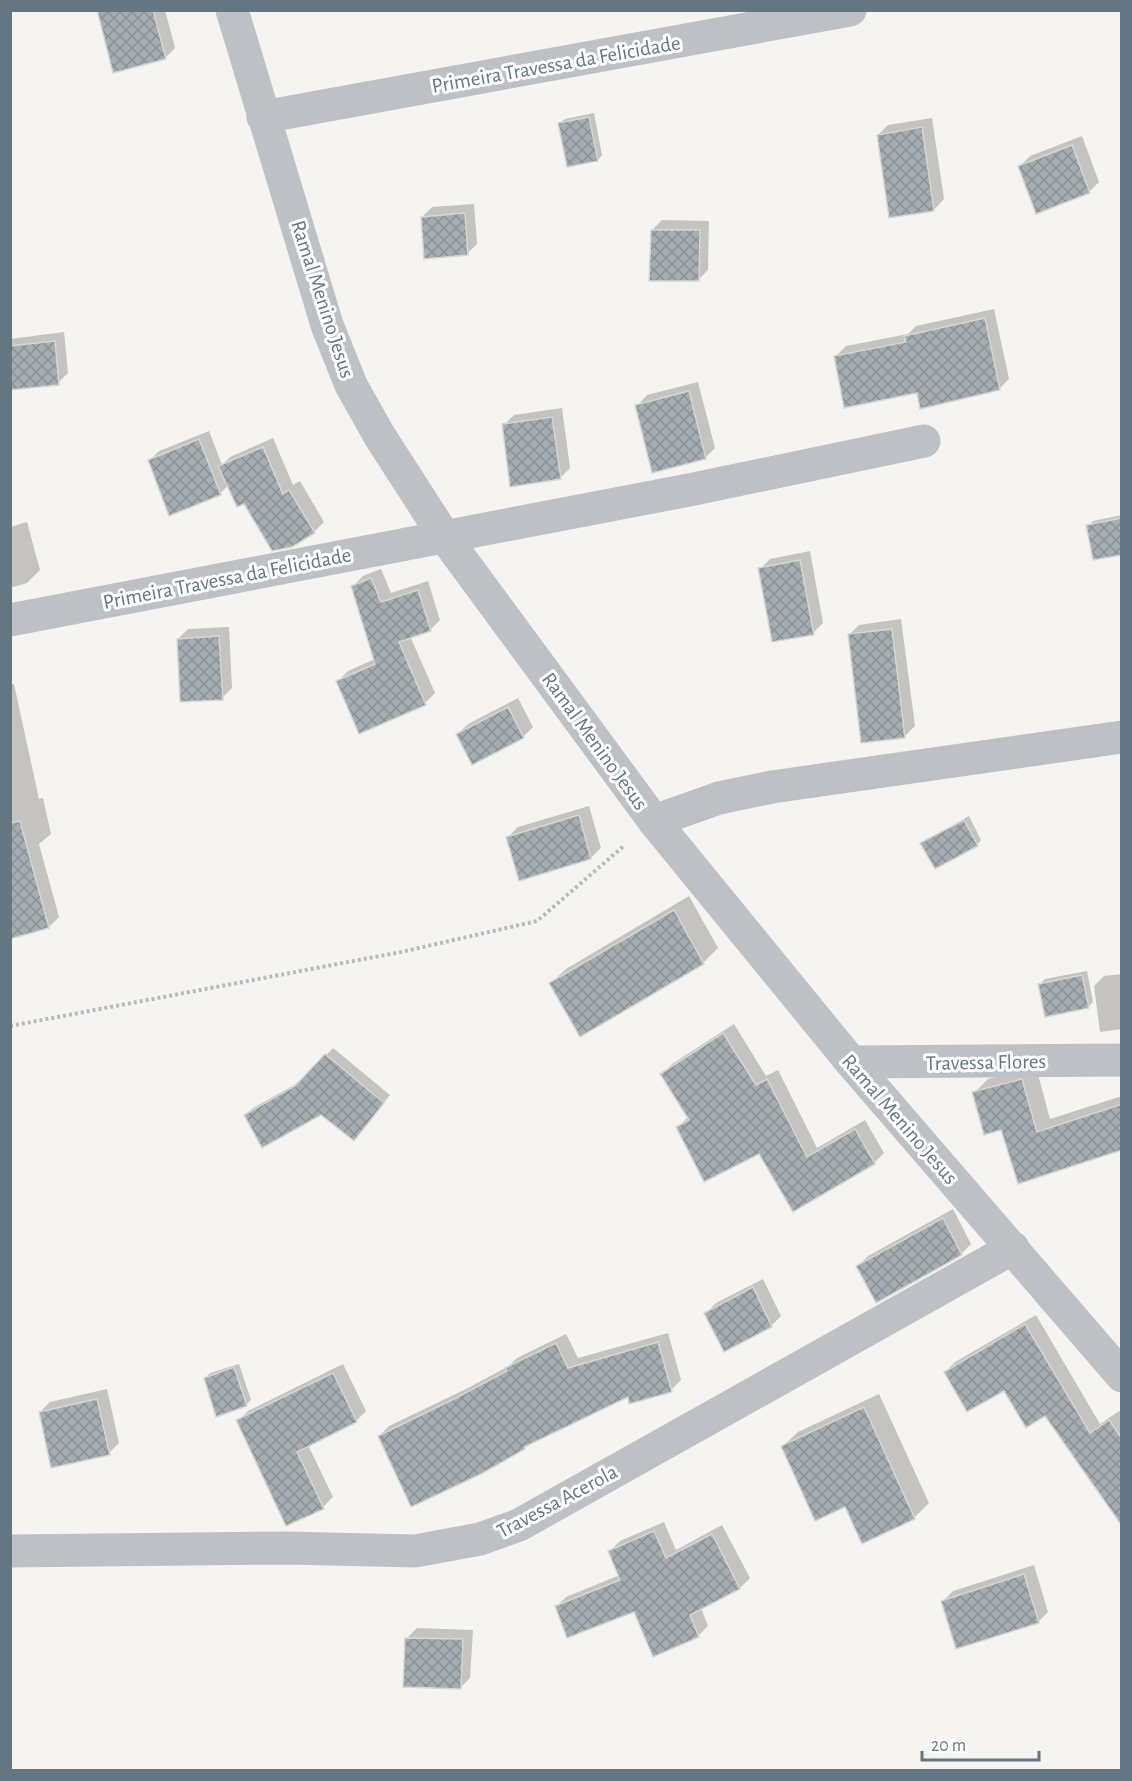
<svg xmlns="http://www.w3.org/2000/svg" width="1132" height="1781" viewBox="0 0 1132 1781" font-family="'Alegreya Sans',sans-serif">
  <defs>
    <pattern id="building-cross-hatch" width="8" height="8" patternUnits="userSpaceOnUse" patternTransform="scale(1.5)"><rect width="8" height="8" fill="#a4adb2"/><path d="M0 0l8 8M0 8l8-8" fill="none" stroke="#899196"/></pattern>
  </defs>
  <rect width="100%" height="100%" fill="#f5f4f0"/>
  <g fill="#0003">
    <polygon points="98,10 165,10 175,48 165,58"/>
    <polygon points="594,113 602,155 598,160 560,123 565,119"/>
    <polygon points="932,118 944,199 934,210 878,135 888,125"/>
    <polygon points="1082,136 1099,182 1089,192 1020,166 1030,156"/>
    <polygon points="474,204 477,244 467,254 422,217 432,207"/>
    <polygon points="662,220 709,221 708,270 698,280 652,230"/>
    <polygon points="994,309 1009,379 999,389 836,356 846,346 908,334 916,326"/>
    <polygon points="64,332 68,373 58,383 10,389 10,339"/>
    <polygon points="698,382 715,448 705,458 637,406 647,395"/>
    <polygon points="562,408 570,468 560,478 504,425 514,415"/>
    <polygon points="209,431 222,465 230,457 273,438 293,485 300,481 324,522 314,532 245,502 228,485 220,494 149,461 159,451"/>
    <polygon points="1122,515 1122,554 1088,526 1093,521"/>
    <polygon points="27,522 40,570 27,583 10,588 10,527"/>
    <polygon points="810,551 823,623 813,633 760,569 770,559"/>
    <polygon points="381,569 391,593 428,581 440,620 430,630 410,636 435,693 425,703 338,681 348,671 375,659 353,586 363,576"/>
    <polygon points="901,619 915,726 905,736 849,635 859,625"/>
    <polygon points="229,627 232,688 222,698 178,639 188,629"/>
    <polygon points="14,684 39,799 43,798 51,834 39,844 59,917 49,927 15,936 10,919 10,685"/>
    <polygon points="518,698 533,727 523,737 458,734 468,724"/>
    <polygon points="589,806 601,848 591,858 520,879 508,837 518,827"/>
    <polygon points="969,816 981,840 977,845 922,843"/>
    <polygon points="689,896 718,948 703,963 551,983 566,969"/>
    <polygon points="1087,971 1093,1002 1088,1007 1040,984 1045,979"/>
    <polygon points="1122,974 1122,1029 1100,1032 1094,986 1104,976"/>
    <polygon points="734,1024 766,1076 778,1070 817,1148 865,1120 884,1153 874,1163 794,1210 759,1152 678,1127 688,1117 662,1074 672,1064"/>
    <polygon points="333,1048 390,1095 361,1132 322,1114 245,1115 253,1108 303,1080"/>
    <polygon points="1036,1067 1050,1119 1122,1096 1122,1149 1002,1128 974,1093 988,1079"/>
    <polygon points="953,1209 971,1244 961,1254 877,1301 858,1266 868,1256"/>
    <polygon points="763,1279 781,1316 771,1326 706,1313 716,1303"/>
    <polygon points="1036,1315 1100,1424 1119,1411 1122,1414 1122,1488 1045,1414 1004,1389 945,1372 955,1362"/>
    <polygon points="668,1333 681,1380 671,1390 628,1395 530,1442 525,1448 379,1436 389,1426 466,1389 509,1366 517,1358 566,1334 578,1358"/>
    <polygon points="239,1364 251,1400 246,1405 205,1378 210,1373"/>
    <polygon points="343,1364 366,1411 356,1421 308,1445 333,1497 323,1507 238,1421 248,1411"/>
    <polygon points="107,1389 119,1443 109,1453 40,1412 50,1402"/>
    <polygon points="879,1394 929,1503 914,1518 846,1505 783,1446 798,1432"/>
    <polygon points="664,1522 676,1550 722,1525 750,1578 740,1588 701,1608 708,1626 698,1636 634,1610 556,1607 566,1597 620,1575 610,1551 620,1541"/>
    <polygon points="1034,1565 1048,1612 1038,1622 943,1601 953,1591"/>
    <polygon points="417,1628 473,1630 470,1678 460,1688 407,1638"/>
  </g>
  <g fill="url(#building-cross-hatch)" stroke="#d6d6d3" stroke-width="1.5">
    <polygon points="97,10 153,10 166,59 113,73"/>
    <polygon points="589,117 598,161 567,167 558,123"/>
    <polygon points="922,127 934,211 889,218 877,135"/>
    <polygon points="1072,145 1090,193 1036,214 1018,166"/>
    <polygon points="465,213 468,255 424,259 421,217"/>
    <polygon points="651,230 700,230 699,281 649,281"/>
    <polygon points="985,318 1000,390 920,409 917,393 844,408 834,356 906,342 904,336"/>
    <polygon points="55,341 59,385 10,390 10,346"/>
    <polygon points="689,391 706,459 652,473 635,405"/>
    <polygon points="552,417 561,479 510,487 502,424"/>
    <polygon points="199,439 221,495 169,516 148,460"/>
    <polygon points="263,447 283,494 289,490 315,533 292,547 272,551 244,504 237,507 218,466"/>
    <polygon points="1122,518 1122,555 1093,560 1086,525"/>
    <polygon points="800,560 814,635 772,642 758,568"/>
    <polygon points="371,578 381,602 418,590 431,631 399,642 426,705 359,734 336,681 375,664 351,586"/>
    <polygon points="892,629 905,738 861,743 848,634"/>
    <polygon points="219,636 223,700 180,702 177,639"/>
    <polygon points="508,707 524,738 472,765 456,734"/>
    <polygon points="579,815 591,859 519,881 506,837"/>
    <polygon points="964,820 978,846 935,869 920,843"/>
    <polygon points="20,821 49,928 10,939 10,823"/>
    <polygon points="674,910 704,964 580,1037 549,983"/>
    <polygon points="1082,975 1089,1008 1045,1017 1038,984"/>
    <polygon points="723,1033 756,1085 767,1079 807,1157 855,1129 875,1164 793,1212 759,1154 704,1182 676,1127 689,1120 660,1074"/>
    <polygon points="325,1054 384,1103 354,1141 321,1115 262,1148 244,1115 295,1086"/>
    <polygon points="1022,1079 1037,1132 1122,1104 1122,1150 1018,1184 1001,1130 984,1135 972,1092"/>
    <polygon points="943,1218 962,1255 876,1303 856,1266"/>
    <polygon points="753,1287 772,1327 724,1352 704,1313"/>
    <polygon points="1025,1324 1090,1433 1109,1420 1122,1439 1122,1526 1045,1416 1026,1428 1004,1391 967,1412 944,1372"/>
    <polygon points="658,1342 672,1392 629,1404 628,1397 524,1447 525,1449 481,1474 411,1507 378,1436 454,1399 507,1371 505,1368 556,1343 568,1368"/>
    <polygon points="234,1367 247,1406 216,1417 204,1378"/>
    <polygon points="333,1373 357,1422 297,1452 324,1509 286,1526 236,1420"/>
    <polygon points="97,1399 110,1455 51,1468 39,1412"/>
    <polygon points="864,1407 915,1519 862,1544 845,1507 815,1521 781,1446"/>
    <polygon points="654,1531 666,1558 712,1534 740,1589 690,1615 699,1637 653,1657 634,1612 567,1638 555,1606 620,1580 608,1551"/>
    <polygon points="1024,1574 1039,1623 956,1649 941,1601"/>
    <polygon points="405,1638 463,1639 461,1689 403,1687"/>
  </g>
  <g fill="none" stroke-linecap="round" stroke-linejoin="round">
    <polyline stroke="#b7babc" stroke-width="4" stroke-dasharray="3 3" stroke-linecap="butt" points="10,1026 401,952 537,921 625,845"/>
    <g stroke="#bdc1c5" stroke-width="33">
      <polyline points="232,10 327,325 351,385 379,435 444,536 654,821 851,1062 1122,1376"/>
      <polyline points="263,117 850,10"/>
      <polyline points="10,620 689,490 924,441"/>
      <polyline points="654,821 719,798 772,787 1122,737"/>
      <polyline points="851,1062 1122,1060"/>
      <polyline points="10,1551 287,1548 415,1551 480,1539 519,1525 1013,1248"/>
    </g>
  </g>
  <g text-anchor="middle" stroke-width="6" stroke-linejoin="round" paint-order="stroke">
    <g font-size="21" fill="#637682" stroke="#fff">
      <text transform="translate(556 64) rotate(-10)" y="7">Primeira Travessa da Felicidade</text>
      <text transform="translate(323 299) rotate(72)" y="7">Ramal Menino Jesus</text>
      <text transform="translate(227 578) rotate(-11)" y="7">Primeira Travessa da Felicidade</text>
      <text transform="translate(595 741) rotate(54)" y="7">Ramal Menino Jesus</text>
      <text transform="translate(986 1062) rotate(-1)" y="7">Travessa Flores</text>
      <text transform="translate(900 1119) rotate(49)" y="7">Ramal Menino Jesus</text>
      <text transform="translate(557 1501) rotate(-28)" y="7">Travessa Acerola</text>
    </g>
  </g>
  <rect width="1132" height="1781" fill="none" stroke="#637682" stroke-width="24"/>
  <path d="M922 1751v9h117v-9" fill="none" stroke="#637682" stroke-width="3"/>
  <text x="931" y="1751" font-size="18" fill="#637682" stroke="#ffffff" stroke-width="4.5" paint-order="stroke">20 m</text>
</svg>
